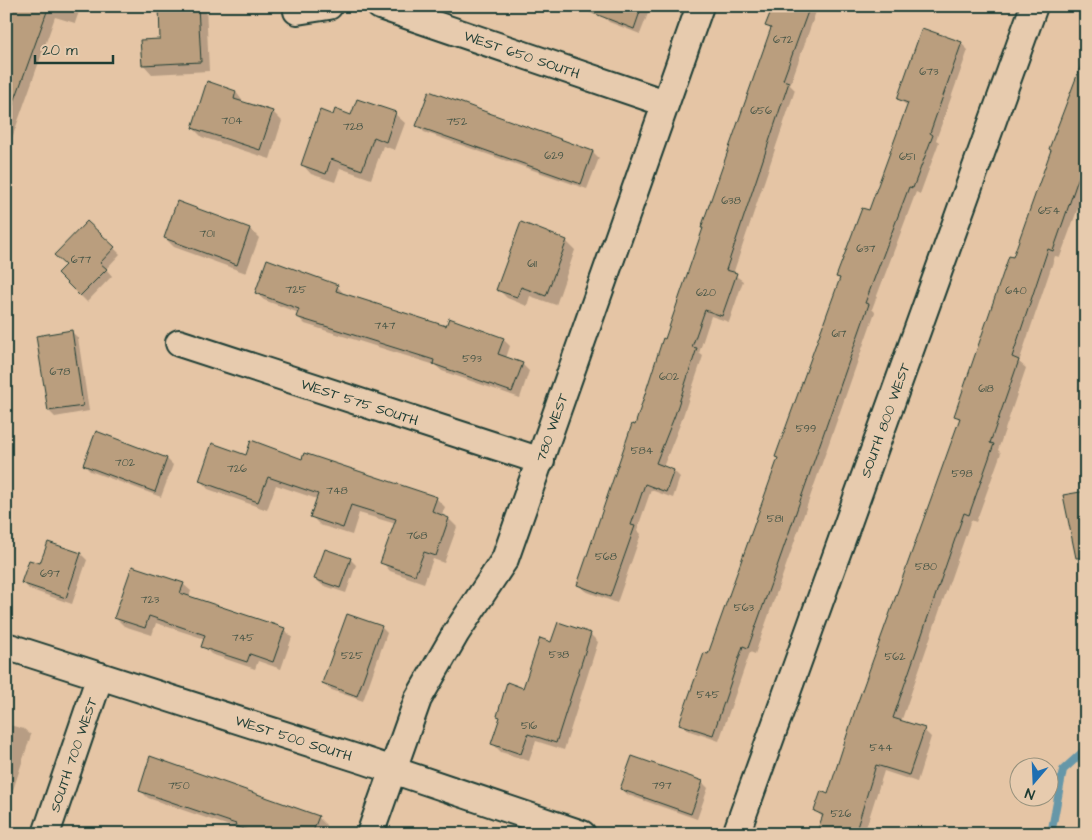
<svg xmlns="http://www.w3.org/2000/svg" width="1092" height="840" viewBox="0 0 1092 840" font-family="'Architects Daughter',sans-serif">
  <rect width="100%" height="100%" fill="#e5c5a5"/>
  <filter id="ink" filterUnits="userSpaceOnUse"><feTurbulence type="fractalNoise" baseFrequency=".02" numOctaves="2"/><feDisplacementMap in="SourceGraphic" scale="10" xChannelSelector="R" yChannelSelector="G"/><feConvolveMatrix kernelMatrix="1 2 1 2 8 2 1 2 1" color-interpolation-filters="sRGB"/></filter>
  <g filter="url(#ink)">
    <g fill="#0003">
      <polygon points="13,6 81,6 75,23 55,17 6,155 6,25"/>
      <polygon points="160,6 206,6 209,71 152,74 143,64 161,41"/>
      <polygon points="606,6 651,6 640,34 609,22 603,16"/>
      <polygon points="774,6 818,6 790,85 795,90 733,274 743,281 729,322 711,316 699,353 703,356 681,422 663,467 674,471 680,477 673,498 651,490 637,530 641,534 617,603 585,591 578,585 666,340 704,229 702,227 772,30 767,26"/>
      <polygon points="961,43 968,50 936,140 939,142 920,194 916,192 872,309 875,312 755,654 750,652 719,741 687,730 681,723 709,656 840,280 837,276 870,212 908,106 898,99"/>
      <polygon points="1086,84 1086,186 1060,257 1055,256 1019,362 1026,368 998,450 1001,453 976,522 971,520 901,722 924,730 931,737 917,782 884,771 864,834 818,834 823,818 816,811 829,796 960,420 955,415 1014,259"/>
      <polygon points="236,92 244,103 273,112 282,121 270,159 202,137 193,128"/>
      <polygon points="395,114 405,123 395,150 383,146 371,179 340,168 335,182 311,174 302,164 334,116"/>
      <polygon points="418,125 593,152 599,158 587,189 424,132"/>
      <polygon points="87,222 120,254 106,269 112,276 87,302 58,273 66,265"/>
      <polygon points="250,229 259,238 246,273 174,247 165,238"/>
      <polygon points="566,241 575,250 556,305 530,296 527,306 507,298 498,289"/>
      <polygon points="337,286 344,294 447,328 503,339 510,346 506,358 522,364 529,371 520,398 442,371 435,365 305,324 297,316 299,313 264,300 256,293"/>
      <polygon points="71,331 78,338 89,411 55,417 49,411"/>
      <polygon points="96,433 167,459 173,465 161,497 90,471 84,465"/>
      <polygon points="246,456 303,461 436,498 445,507 441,516 449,519 457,527 444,563 433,559 424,583 390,571 382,562 396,524 359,513 352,535 320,525 312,517 317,499 276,485 267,510 208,489 200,480"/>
      <polygon points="49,543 81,554 87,560 72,604 29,589 23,582 41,565"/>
      <polygon points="350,559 356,565 346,593 322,585 316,579"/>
      <polygon points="183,584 191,591 189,597 284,629 292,637 281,669 258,661 255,669 211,654 203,646 205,639 156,623 152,635 124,626 116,618"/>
      <polygon points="381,627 387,633 363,701 329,689 323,683"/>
      <polygon points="590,634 598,642 564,750 536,741 529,761 501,752 493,744 501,718 498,716 524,689 552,644"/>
      <polygon points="6,724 24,729 31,735 13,790 6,788"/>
      <polygon points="702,782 708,788 697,819 628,795 622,789"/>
      <polygon points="140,790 318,817 326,825 323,834 246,834 241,830 148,798"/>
    </g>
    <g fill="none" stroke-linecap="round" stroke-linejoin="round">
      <polyline stroke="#6697a8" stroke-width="8" points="1051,834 1063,770 1086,749"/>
    </g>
    <g fill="#ba9e7e" stroke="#1f3d34">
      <polygon points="12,6 49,6 9,116 6,116 6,22"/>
      <polygon points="159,6 198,6 201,62 142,65 140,40 160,39"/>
      <polygon points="580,6 642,6 634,29 580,8"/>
      <polygon points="773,6 810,6 783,80 789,82 726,270 737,273 722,316 705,310 692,347 697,348 675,415 656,463 674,470 666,492 645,484 631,525 635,526 610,597 577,585 632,424 635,425 663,338 665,339 703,228 701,228 771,28 765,26"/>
      <polygon points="922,28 962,42 930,133 933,135 913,188 909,187 865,303 869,304 773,578 748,648 743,646 713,735 679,724 704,653 708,654 778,458 775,457 840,278 836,277 862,208 869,210 908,103 897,99"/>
      <polygon points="1084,57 1086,58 1086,156 1053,251 1048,249 1012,357 1019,360 990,443 994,444 969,515 964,513 893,718 925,728 909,775 876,765 855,834 816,834 823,815 814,811 821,791 828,794 856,707 960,418 954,416 1009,256 1013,257 1051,150 1049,149"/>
      <polygon points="207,81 236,91 234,99 273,111 260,150 192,128"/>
      <polygon points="429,91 593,151 581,184 416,126"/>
      <polygon points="357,99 396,112 386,142 374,137 362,170 331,159 326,174 301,165 320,110 333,115 335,109 351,115"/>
      <polygon points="177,201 250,228 237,265 164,238"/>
      <polygon points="87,221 115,247 100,263 107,269 80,296 57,273 65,265 54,255"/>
      <polygon points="521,222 567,240 546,296 521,287 517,297 496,290"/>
      <polygon points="267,259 338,285 336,291 446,326 449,318 504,338 498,354 523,363 512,392 433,364 434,360 296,317 299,309 255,293"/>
      <polygon points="72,330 83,406 48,411 36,336"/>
      <polygon points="96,431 167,458 155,492 83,465"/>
      <polygon points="251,440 302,459 304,453 437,497 432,511 449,518 436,556 424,552 415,575 380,563 396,519 351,505 343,528 310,517 318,494 268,477 258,502 199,481 212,443 246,455"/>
      <polygon points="1086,491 1086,557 1076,558 1063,495"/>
      <polygon points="48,542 81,553 66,598 21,583 29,560 40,563"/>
      <polygon points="325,549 351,558 340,588 314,579"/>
      <polygon points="132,566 184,583 180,593 285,628 273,662 250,654 247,662 201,647 205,635 149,616 145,628 114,618"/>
      <polygon points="347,614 382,626 357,696 322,683"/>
      <polygon points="558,622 591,633 556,743 528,734 521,754 491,744 500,717 497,716 507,682 523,688 540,638 551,642"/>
      <polygon points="150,756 319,816 312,834 258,834 235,826 236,824 139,791"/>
      <polygon points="632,756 703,781 691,814 620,789"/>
    </g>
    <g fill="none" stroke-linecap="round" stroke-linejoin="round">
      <defs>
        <g id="minor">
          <path id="s1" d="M 380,6 L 665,103"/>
          <polyline points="297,11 329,6"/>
          <path id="s2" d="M 179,343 L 541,461"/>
          <path id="s3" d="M 6,646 L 366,761 L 582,834"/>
          <path id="s4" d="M 46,834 L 100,676"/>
          <path id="s5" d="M 370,834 L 418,699 L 456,633 L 505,559 L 700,6"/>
          <path id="s6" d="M 736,834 L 1034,6"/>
        </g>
      </defs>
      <use href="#minor" stroke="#1f3d34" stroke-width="30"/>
      <use href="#minor" stroke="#e7cbae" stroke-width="26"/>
    </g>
  </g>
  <g text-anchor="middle" stroke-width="5" stroke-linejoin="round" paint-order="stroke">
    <g font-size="11" fill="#465546">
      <text x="783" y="43">672</text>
      <text x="929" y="75">673</text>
      <text x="761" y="114">656</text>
      <text x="232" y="124">704</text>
      <text x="457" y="125">752</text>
      <text x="353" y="130">728</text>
      <text x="554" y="159">629</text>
      <text x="907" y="160">651</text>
      <text x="731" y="204">638</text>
      <text x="1049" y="214">654</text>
      <text x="207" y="237">701</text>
      <text x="866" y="252">637</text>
      <text x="81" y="263">677</text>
      <text x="532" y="267">611</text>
      <text x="296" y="293">725</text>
      <text x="1016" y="294">640</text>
      <text x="706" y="296">620</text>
      <text x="385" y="329">747</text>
      <text x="839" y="337">617</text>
      <text x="472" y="362">593</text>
      <text x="60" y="375">678</text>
      <text x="669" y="380">602</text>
      <text x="986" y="392">618</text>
      <text x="806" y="432">599</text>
      <text x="642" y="454">584</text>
      <text x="125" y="466">702</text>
      <text x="237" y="472">726</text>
      <text x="962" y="477">598</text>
      <text x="337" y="494">748</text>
      <text x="775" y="522">581</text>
      <text x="417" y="539">768</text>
      <text x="606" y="560">568</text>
      <text x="926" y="570">580</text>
      <text x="50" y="577">697</text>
      <text x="150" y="603">723</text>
      <text x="744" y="611">563</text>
      <text x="243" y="641">745</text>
      <text x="559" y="658">538</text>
      <text x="352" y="659">525</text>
      <text x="895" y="660">562</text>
      <text x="708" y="698">545</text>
      <text x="529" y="729">516</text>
      <text x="881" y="751">544</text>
      <text x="179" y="789">750</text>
      <text x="662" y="789">797</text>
      <text x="841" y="817">526</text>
    </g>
    <g font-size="14" fill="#1f3d34" stroke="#e7cbae">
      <text dy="5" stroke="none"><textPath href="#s1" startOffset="150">WEST 650 SOUTH</textPath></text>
      <text dy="5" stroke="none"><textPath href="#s2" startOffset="190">WEST 575 SOUTH</textPath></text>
      <text dy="5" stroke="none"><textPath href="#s6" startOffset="440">SOUTH 800 WEST</textPath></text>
      <text dy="5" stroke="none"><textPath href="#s5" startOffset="448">780 WEST</textPath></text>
      <text dy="5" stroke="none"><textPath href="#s3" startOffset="302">WEST 500 SOUTH</textPath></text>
      <text dy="5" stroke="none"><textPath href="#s4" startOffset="84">SOUTH 700 WEST</textPath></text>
    </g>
  </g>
  <rect width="1092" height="840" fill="none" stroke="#e7cbae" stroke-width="25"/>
  <rect x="12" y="12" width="1067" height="815" fill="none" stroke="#1f3d34" stroke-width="2" filter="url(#ink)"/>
  <g transform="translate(1034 782) rotate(199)"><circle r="24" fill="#e7cbae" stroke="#97927d"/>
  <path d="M0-4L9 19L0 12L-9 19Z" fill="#1f6fb2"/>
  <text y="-8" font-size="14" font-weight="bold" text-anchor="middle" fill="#1f3d34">N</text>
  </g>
  <path d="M35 55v8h78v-8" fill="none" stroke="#1f3d34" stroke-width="2.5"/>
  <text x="42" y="55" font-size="15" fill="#1f3d34" stroke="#e7cbae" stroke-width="4" paint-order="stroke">20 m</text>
</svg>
